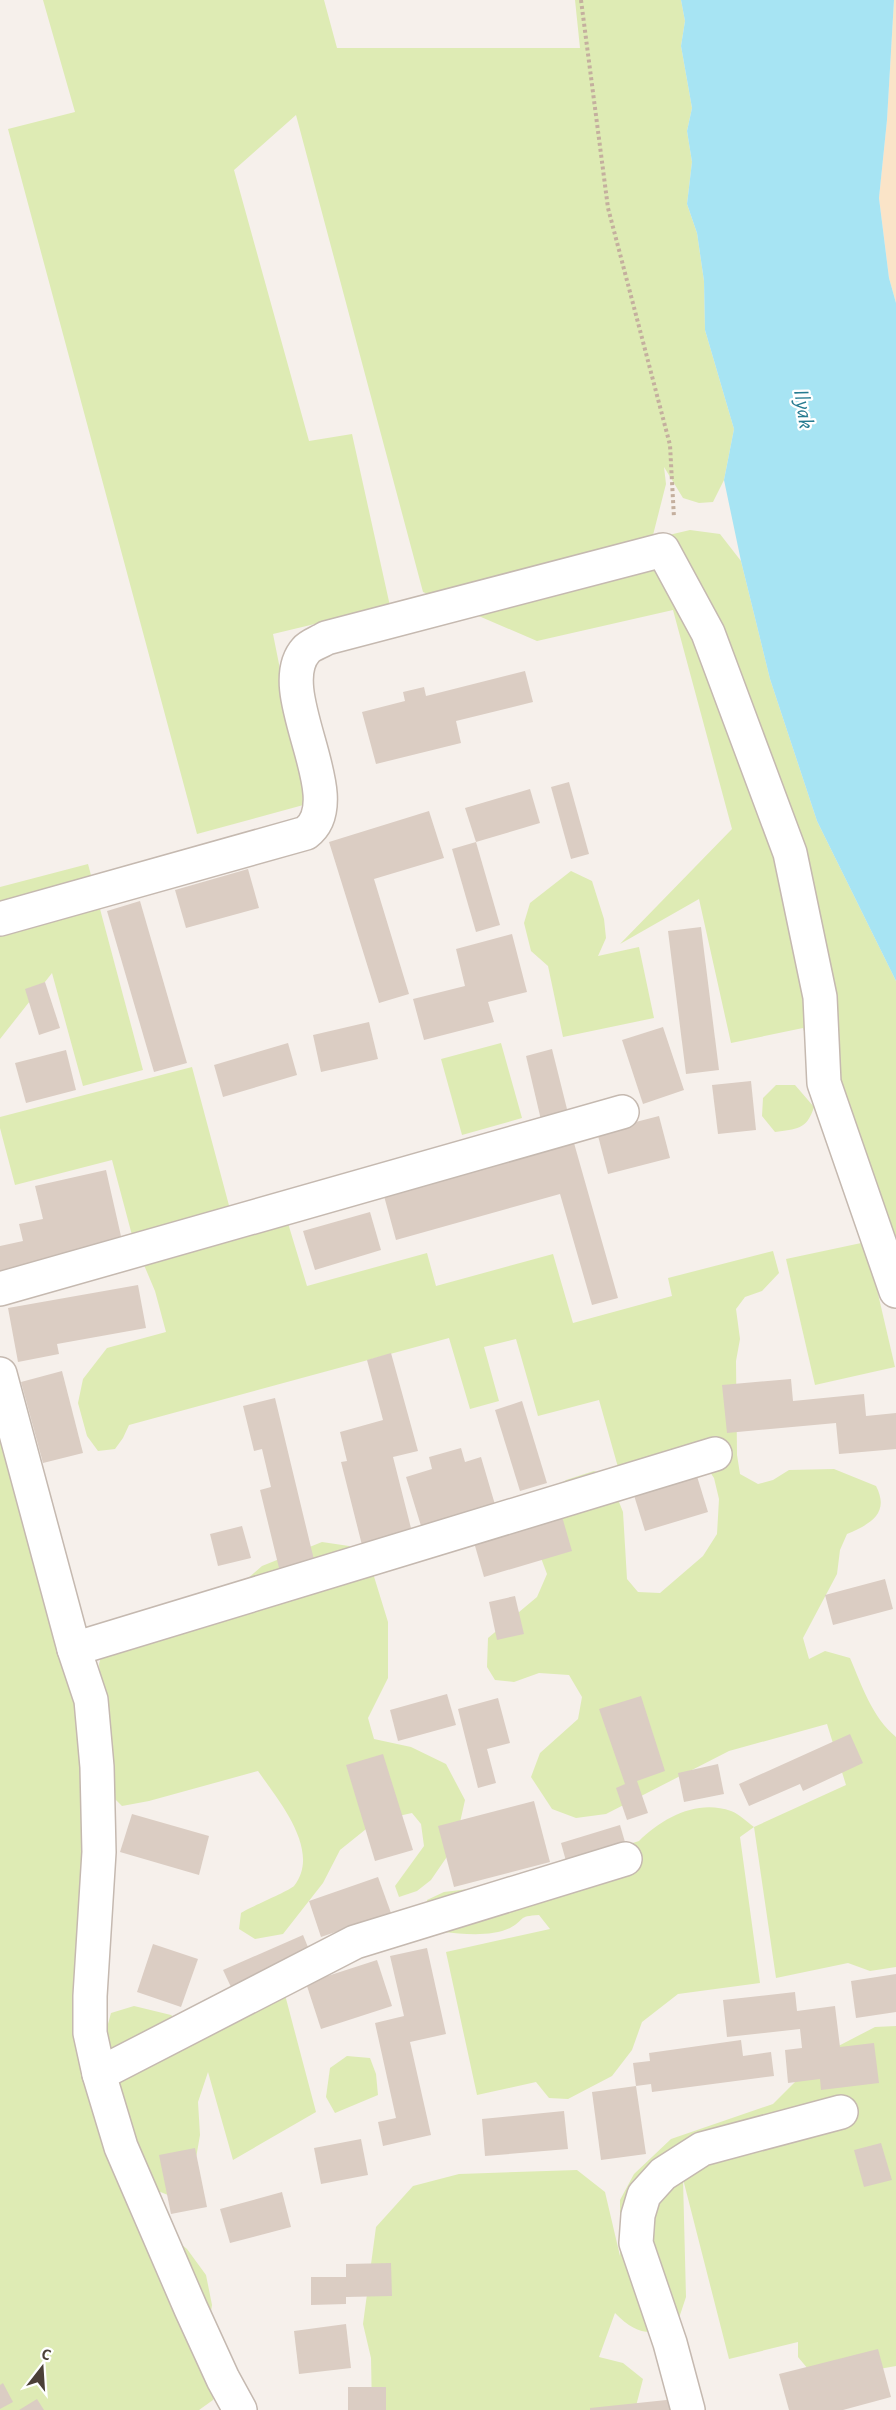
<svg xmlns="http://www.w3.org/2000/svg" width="896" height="2410" viewBox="0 0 896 2410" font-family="'Alegreya Sans',sans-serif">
  <rect width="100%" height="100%" fill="#f6f0eb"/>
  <g fill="#deebb4">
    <polygon points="43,0 324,0 337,48 580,48 575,0 681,0 685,21 681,46 692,108 687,131 692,162 687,204 697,233 704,281 705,330 734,429 724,480 713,502 699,503 683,498 664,467 666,484 652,539 690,530 720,534 741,561 770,679 817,821 896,981 896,1248 833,1127 803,1028 731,1043 699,899 620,944 732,829 673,610 537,641 423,592 296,115 234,170 309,441 352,434 390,606 273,634 307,804 197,834 8,129 75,112"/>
    <polygon points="88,864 143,1070 83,1086 52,973 0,1039 0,887"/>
    <polygon points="571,871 592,881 604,919 606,938 598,956 639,947 654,1018 563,1037 548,966 531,951 524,923 530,903"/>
    <polygon points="501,1043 522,1118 462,1135 441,1059"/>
    <path d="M 192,1067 L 231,1213 L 281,1200 L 307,1286 L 427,1253 L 436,1286 L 553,1254 L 573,1323 L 672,1296 L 668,1278 L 773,1251 L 779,1273 L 762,1291 L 745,1297 L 736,1309 L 740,1339 L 736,1361 L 737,1455 L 740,1474 L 758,1484 L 773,1480 L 789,1470 L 834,1469 L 876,1486 C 890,1513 871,1524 847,1534 L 840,1550 L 837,1574 L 803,1638 L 809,1659 L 825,1651 L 850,1658 C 862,1686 872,1717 896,1737 L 896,1967 L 870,1971 L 848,1963 L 776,1978 L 754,1827 L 740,1837 L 760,1983 L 678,1994 L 642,2022 L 632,2050 L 612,2076 L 568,2099 L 549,2098 L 536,2082 L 477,2095 L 446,1952 L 550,1929 L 539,1915 C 517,1916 525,1920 510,1928 C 491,1937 463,1934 444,1932 L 426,1912 L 427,1900 L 444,1892 L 501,1885 L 639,1841 C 663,1817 698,1799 731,1811 C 739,1814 747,1822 754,1827 L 846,1785 L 827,1724 L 729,1751 L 606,1814 L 576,1818 L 552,1809 L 531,1777 L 540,1753 L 578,1719 L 582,1697 L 569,1675 L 539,1673 L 514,1682 L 495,1680 L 487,1667 L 488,1638 L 537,1597 L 547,1574 L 535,1542 L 546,1493 L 566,1480 L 594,1471 L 609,1477 L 623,1512 L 627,1579 L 638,1592 L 660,1593 L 703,1556 L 717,1534 L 719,1499 L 714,1478 L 708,1469 L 625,1492 L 599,1400 L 538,1416 L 516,1339 L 484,1347 L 499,1401 L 470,1409 L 449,1338 L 129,1425 L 123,1438 L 115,1449 L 98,1451 L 87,1436 L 78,1403 L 83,1379 L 107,1348 L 166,1332 L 155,1291 L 133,1239 L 112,1160 L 15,1185 L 0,1128 L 0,1117 Z"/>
    <path d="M 776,1085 L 795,1085 L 814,1107 C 807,1130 796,1129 775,1132 L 762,1116 L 763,1098 Z"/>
    <polygon points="866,1242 895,1367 815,1385 786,1259"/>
    <polygon points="0,1356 83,1669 91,2042 167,2233 187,2249 206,2275 212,2305 208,2330 218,2383 213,2400 199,2410 0,2410"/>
    <path d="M 322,1542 L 349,1546 L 372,1570 L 388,1622 L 388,1678 L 368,1718 L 374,1739 L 411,1747 L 446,1764 L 465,1800 L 455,1845 L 431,1880 L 417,1891 L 399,1897 L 395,1886 L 424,1846 L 421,1824 L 412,1813 L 376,1821 L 340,1850 L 323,1883 L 283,1934 L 255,1939 L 239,1929 L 241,1913 C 250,1907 289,1891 294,1886 C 322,1851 278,1800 258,1771 L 149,1801 L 122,1806 L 111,1795 L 99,1664 L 109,1628 L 232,1592 L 262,1566 Z"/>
    <polygon points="284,1991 316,2112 233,2160 208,2072 198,2102 200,2135 190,2193 178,2199 148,2187 105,2035 111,2013 134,2006 171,2015 199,2036"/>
    <path d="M 896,2026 L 896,2366 L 840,2376 L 813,2375 L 798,2357 L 798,2342 L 729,2359 L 683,2179 L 686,2297 L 676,2327 C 648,2336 636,2334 615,2313 L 599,2357 L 623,2363 L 643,2379 L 635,2410 L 372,2410 L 371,2358 L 363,2324 L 376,2227 L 413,2186 L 459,2174 L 577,2170 L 605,2192 L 620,2256 L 620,2200 L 634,2174 L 671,2139 L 773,2104 L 823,2054 L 875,2027 Z"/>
    <polygon points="347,2056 370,2058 376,2074 378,2095 335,2113 326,2097 330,2068"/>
  </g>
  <polygon fill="#fae4c8" points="894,0 896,0 896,303 889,278 879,198 887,120"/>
  <polygon fill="#a7e4f3" points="681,0 894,0 887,120 879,198 889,278 896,303 896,981 817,821 770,679 741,561 724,480 734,429 705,330 704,281 697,233 687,204 692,162 687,131 692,108 681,46 685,21"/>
  <g fill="#dbcdc3">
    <polygon points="525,671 533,702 456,721 461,743 376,764 362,712 405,701 403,692 424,687 426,696"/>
    <polygon points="569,782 589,854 571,859 551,787"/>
    <polygon points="530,789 540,823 476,842 465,808"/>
    <polygon points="429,811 444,858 374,879 409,994 379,1003 329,842"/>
    <polygon points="476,842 500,925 476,932 452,849"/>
    <polygon points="248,869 259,908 186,928 175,890"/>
    <polygon points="140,901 187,1063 154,1072 107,911"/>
    <polygon points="701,927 719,1070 686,1074 668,931"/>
    <polygon points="512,934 527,992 488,1002 494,1022 424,1040 413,999 465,986 456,949"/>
    <polygon points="45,982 60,1028 39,1035 25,989"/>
    <polygon points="369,1022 378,1059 321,1072 313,1035"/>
    <polygon points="663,1027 684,1090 643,1104 622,1040"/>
    <polygon points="288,1043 297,1075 223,1097 214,1065"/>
    <polygon points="552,1049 568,1113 541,1120 526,1056"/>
    <polygon points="66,1050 76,1090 26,1103 15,1063"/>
    <polygon points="751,1081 756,1130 718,1134 712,1085"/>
    <polygon points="659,1116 670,1158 608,1174 597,1132"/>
    <polygon points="574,1143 618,1298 592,1305 560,1194 396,1240 384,1196"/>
    <polygon points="106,1170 123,1245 0,1273 0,1246 23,1241 19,1224 43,1219 35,1186"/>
    <polygon points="370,1212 381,1250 315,1270 303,1231"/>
    <polygon points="138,1285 146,1328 57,1344 59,1354 18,1362 8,1308"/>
    <polygon points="391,1353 418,1451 393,1457 414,1540 364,1553 341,1462 347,1461 340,1432 383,1420 367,1360"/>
    <polygon points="62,1371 83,1453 43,1463 21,1382"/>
    <polygon points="791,1379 793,1401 864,1394 866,1416 896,1413 896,1449 839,1454 836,1423 727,1433 722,1385"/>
    <polygon points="275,1398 315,1564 280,1572 260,1490 271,1487 262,1449 254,1451 243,1406"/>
    <polygon points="522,1401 547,1483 520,1491 495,1410"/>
    <polygon points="461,1448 465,1462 481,1457 496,1508 422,1529 406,1477 432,1469 429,1457"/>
    <polygon points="696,1473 708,1512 645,1531 633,1492"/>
    <polygon points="561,1513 572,1551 484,1577 473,1539"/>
    <polygon points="242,1526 251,1558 218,1566 210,1534"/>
    <polygon points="885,1579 893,1609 833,1625 825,1595"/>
    <polygon points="515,1596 524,1634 497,1640 489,1602"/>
    <polygon points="447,1694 456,1725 398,1741 390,1710"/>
    <polygon points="641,1696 665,1771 637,1781 648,1813 627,1820 616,1788 625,1784 599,1709"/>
    <polygon points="498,1698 510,1743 487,1749 496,1783 478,1788 458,1709"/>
    <polygon points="850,1734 863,1763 803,1791 800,1784 749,1806 739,1784"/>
    <polygon points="383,1754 413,1850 375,1861 346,1765"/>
    <polygon points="718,1764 724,1794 684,1802 678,1773"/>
    <polygon points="534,1801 550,1862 454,1887 438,1826"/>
    <polygon points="132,1814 209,1836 199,1875 120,1852"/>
    <polygon points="620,1825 625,1842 566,1861 561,1843"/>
    <polygon points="378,1877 391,1913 321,1937 309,1901"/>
    <polygon points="303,1935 310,1952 231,1987 223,1970"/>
    <polygon points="153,1944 198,1959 181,2007 137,1992"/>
    <polygon points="427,1948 446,2034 410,2042 431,2135 383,2146 378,2122 396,2118 375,2023 404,2016 390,1956"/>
    <polygon points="377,1960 392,2006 321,2029 306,1983"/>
    <polygon points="896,1974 896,2012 856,2018 851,1981"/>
    <polygon points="795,1992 797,2011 835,2006 840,2047 874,2043 879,2083 821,2090 820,2079 788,2083 785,2050 802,2048 800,2029 727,2037 723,2000"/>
    <polygon points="741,2040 743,2056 771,2052 774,2076 652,2092 651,2084 636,2086 633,2063 650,2061 649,2053"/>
    <polygon points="636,2086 646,2154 601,2160 592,2092"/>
    <polygon points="564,2111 568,2149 485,2156 482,2119"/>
    <polygon points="361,2139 368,2175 321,2184 314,2148"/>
    <polygon points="881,2143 892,2180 864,2187 854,2150"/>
    <polygon points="195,2148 207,2207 171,2214 159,2155"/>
    <polygon points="282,2192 291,2227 230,2243 220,2209"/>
    <polygon points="391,2263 392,2296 346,2297 346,2304 311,2305 311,2277 346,2277 346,2264"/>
    <polygon points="346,2324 351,2368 299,2374 294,2331"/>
    <polygon points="878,2349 891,2397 843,2410 789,2410 779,2374"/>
    <polygon points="3,2383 13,2402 0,2409 0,2385"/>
    <rect x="348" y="2387" width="38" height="23"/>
    <polygon points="37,2399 44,2410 19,2410"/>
    <polygon points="676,2399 678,2410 590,2410 590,2408"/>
  </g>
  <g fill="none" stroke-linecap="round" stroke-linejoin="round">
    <defs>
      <g id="minor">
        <path d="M 0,919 L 306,833 C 352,799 269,691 306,650 C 310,645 320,642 326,638 L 663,550 L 708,633 L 790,853 L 820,997 L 824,1083 L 896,1291"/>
        <polyline points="0,1289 622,1112"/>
        <polyline points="0,1374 74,1649 91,1700 97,1767 99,1852 90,1996 90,2033 99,2074 121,2147 191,2309 223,2379 240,2410"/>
        <polyline points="74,1649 715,1454"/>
        <polyline points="99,2074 355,1942 625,1859"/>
        <polyline points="688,2410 670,2343 636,2243 638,2215 644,2195 663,2174 702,2149 841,2112"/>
      </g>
    </defs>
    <use href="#minor" stroke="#c5b9b0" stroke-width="36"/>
    <polyline stroke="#c4af9e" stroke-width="4" stroke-dasharray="3 3" stroke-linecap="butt" points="581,0 608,208 670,445 674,518"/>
    <use href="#minor" stroke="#fff" stroke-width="33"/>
  </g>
  <g text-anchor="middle" stroke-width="4.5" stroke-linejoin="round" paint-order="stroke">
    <g font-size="22" font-style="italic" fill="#267b91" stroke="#fff">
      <text transform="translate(805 409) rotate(81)" y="8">Ilyak</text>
    </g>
  </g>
  <g transform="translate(42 2368) rotate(17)" stroke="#ffffff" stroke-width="4.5" paint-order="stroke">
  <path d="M0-4.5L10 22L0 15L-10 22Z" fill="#4b4038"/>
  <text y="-9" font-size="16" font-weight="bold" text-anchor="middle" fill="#4b4038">С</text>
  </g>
</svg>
